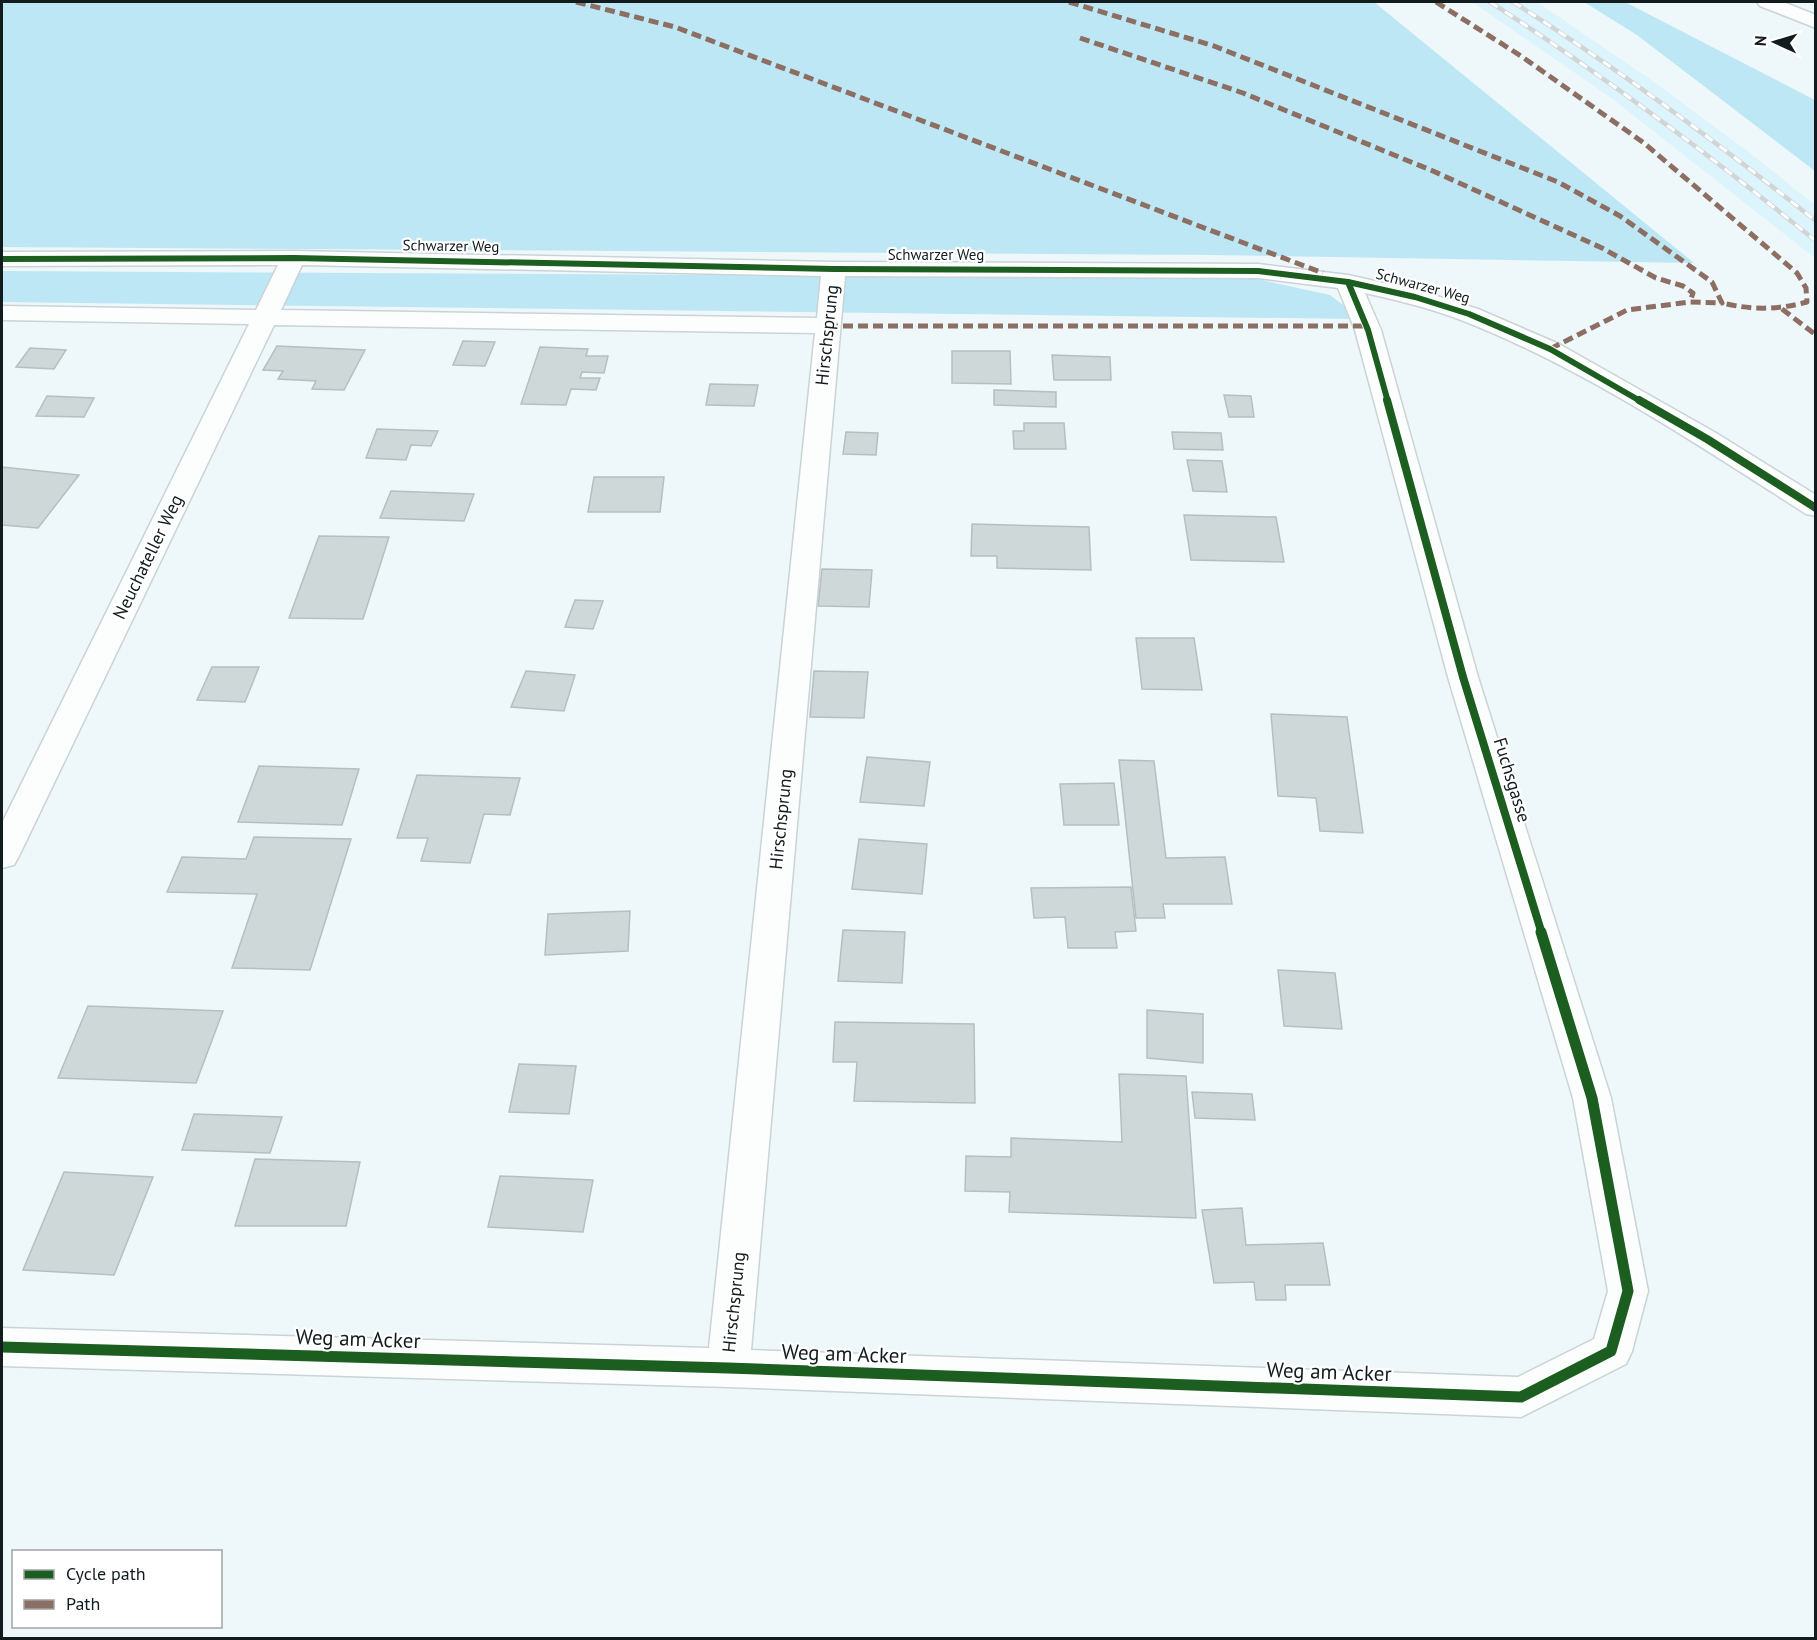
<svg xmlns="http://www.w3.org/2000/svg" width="1817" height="1640" viewBox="0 0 1817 1640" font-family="'PT Sans',sans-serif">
  <rect width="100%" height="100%" fill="#eef7fa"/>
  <polygon fill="#dcf4fc" points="1472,2 1537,2 1654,82 1750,153 1815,205 1815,258 1610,97"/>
  <g fill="#bde7f5">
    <polygon points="2,2 1374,2 1694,263 1216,255 2,247"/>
    <polygon points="1584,2 1625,2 1815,100 1815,171 1637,35"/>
    <polygon points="2,271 1252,278 1330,295 1361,319 2,302"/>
  </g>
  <g fill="#ced8d8" stroke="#b6bfc0" stroke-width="1.5">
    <polygon points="463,341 495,342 485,366 453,365"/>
    <polygon points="277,346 365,350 344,390 312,389 316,381 278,379 283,371 263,370"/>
    <polygon points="540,347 588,349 586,356 608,356 604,373 582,372 580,378 600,378 596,390 571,389 566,405 521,404"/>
    <polygon points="30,348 66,350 54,369 16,367"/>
    <polygon points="952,351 1010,351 1011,384 952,383"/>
    <polygon points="1052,355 1110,357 1111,380 1054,380"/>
    <polygon points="710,384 758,385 754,406 706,405"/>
    <polygon points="994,390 1056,392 1056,407 994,405"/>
    <polygon points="1224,395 1251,396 1254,417 1229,417"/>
    <polygon points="47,396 94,398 84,417 36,416"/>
    <polygon points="1024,423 1064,423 1066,449 1014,449 1013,431 1024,431"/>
    <polygon points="377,429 438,431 431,446 411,445 406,460 366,458"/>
    <polygon points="846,432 878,433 876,455 843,454"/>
    <polygon points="1172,432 1221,433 1223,450 1174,449"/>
    <polygon points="1187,460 1222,461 1227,492 1193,491"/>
    <polygon points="2,467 79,475 38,528 2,525"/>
    <polygon points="594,477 664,477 660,512 588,512"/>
    <polygon points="391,491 474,494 464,521 380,518"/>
    <polygon points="1184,515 1276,517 1284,562 1191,560"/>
    <polygon points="972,524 1089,527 1091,570 997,568 997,556 971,556"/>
    <polygon points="319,536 389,537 363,619 289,618"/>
    <polygon points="822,569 872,570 869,607 818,606"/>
    <polygon points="575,600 603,601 593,629 565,627"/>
    <polygon points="1136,638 1194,638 1202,690 1142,689"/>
    <polygon points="212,667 259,667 245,702 197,700"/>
    <polygon points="526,671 575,675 564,711 511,707"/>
    <polygon points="814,671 868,672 864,718 810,717"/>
    <polygon points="1271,714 1347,717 1363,833 1320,831 1316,798 1278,796"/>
    <polygon points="867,757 930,762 924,806 860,802"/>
    <polygon points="1119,760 1154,761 1166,858 1225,857 1232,904 1163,904 1165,918 1136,918"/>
    <polygon points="259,766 359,769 342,825 238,822"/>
    <polygon points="417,775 520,778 510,815 484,814 470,863 421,861 428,838 397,838"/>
    <polygon points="1114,783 1119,825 1064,825 1060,784"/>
    <polygon points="254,837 351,839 310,970 232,968 257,894 167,892 182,857 246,859"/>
    <polygon points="859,839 927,844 922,894 852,889"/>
    <polygon points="1131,887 1136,931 1115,932 1117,948 1068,948 1065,917 1034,918 1031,888"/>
    <polygon points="630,911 628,951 545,955 548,914"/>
    <polygon points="843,930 905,932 902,983 838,981"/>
    <polygon points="1278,970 1335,973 1342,1029 1284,1026"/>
    <polygon points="88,1006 223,1011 196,1083 58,1078"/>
    <polygon points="1147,1010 1203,1014 1203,1063 1147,1058"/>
    <polygon points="835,1022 974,1024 975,1103 854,1101 857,1062 833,1062"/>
    <polygon points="519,1064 576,1066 569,1114 509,1112"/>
    <polygon points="1119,1074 1186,1076 1196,1218 1009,1212 1010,1192 965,1191 966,1156 1011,1157 1011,1138 1122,1142"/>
    <polygon points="1192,1092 1252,1094 1255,1120 1195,1118"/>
    <polygon points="194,1114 282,1117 270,1153 182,1150"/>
    <polygon points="255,1159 360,1162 346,1226 235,1226"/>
    <polygon points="64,1172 153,1177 114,1275 23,1270"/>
    <polygon points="500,1176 593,1180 583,1232 488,1227"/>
    <polygon points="1242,1208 1246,1245 1323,1243 1330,1285 1285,1285 1286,1300 1256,1300 1254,1282 1214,1283 1202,1210"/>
  </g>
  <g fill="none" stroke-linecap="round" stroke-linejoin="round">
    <defs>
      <g id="minor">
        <polygon points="1757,2 1783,2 1816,15 1816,28 1760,6"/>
        <path d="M 294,251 L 834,262 L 1258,264 L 1348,275 L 1424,292 L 1478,309 L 1559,344 L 1716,433 L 1816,495 L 1816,516 L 1806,514 C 1697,444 1582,367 1461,320 C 1430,308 1397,300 1365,293 L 1381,330 L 1478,677 L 1611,1098 L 1648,1291 L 1632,1351 L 1626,1364 L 1521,1417 L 728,1387 L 2,1366 L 2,1328 L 709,1348 L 815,333 L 274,325 L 19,856 L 14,865 L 2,868 L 2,823 L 249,324 L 2,320 L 2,306 L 256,310 L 278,265 L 2,266 L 2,252 ZM 302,265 L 821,276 L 817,318 L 281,310 ZM 845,276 L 1258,278 L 1338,288 L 1355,330 L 1448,677 L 1573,1098 L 1608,1291 L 1594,1339 L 1518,1377 L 751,1350 Z"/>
      </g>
    </defs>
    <use href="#minor" stroke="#cad3d6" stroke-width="3"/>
    <use href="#minor" fill="#fcfefe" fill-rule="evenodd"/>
    <defs>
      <g id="rail">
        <path d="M 1490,2 C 1603,75 1711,156 1816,241"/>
        <path d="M 1513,2 C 1619,69 1718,143 1816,221"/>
      </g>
    </defs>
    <use href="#rail" stroke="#d2d5d6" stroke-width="4.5"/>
    <use href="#rail" stroke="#fff" stroke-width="3" stroke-dasharray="9" stroke-linecap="butt"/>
    <g stroke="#8d6e63" stroke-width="5" stroke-dasharray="10 5" stroke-linecap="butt">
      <polyline points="576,2 675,27 1323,273"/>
      <polyline points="1069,2 1214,46 1558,182 1620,216 1712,282 1722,303 1690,302 1627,310 1550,349"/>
      <path d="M 1436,2 L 1521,56 L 1644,143 L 1797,273 L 1806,288 L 1807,302 C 1777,310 1752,310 1722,303"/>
      <polyline points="1080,38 1243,93 1433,171 1602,248 1656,278 1683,286 1693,293 1690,302"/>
      <polyline points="1782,309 1816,335"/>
      <polyline points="828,326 1367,326"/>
    </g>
    <defs>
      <g id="cycleway-far2">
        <polyline points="2,259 294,258 834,269 1258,271 1348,282 1415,297 1469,314 1550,349 1642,402"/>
        <polyline points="1348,282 1368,330 1388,402"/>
      </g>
      <g id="cycleway-far1">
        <polyline points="1387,400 1463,677 1542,934"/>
        <polyline points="1639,400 1707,439 1816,508"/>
      </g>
      <polyline id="cycleway" points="2,1347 728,1368 1521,1397 1611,1351 1628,1291 1592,1098 1541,932"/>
    </defs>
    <use href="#cycleway-far2" stroke="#fff" stroke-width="8"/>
    <use href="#cycleway-far1" stroke="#fff" stroke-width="12"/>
    <use href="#cycleway" stroke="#fff" stroke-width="15"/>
    <use href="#cycleway-far2" stroke="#1b5e20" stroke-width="6"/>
    <use href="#cycleway-far1" stroke="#1b5e20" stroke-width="8"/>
    <use href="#cycleway" stroke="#1b5e20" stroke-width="11"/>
  </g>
  <g text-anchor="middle" stroke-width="4.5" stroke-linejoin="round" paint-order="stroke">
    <g font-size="15" fill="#121b1e" stroke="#fff">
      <text transform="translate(451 246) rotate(1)" y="5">Schwarzer Weg</text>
      <text x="936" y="260">Schwarzer Weg</text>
      <text transform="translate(1423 286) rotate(15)" y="5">Schwarzer Weg</text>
    </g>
    <g font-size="18" fill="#121b1e" stroke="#fff">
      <text transform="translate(827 335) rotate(-84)" y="6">Hirschsprung</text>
      <text transform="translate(148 557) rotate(-64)" y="6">Neuchateller Weg</text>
      <text transform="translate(1512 780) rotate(73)" y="6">Fuchsgasse</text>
      <text transform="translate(781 819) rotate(-84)" y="6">Hirschsprung</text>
      <text transform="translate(734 1302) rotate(-84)" y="6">Hirschsprung</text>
    </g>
    <g font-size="21" fill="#121b1e" stroke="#fff">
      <text transform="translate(358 1339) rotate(2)" y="7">Weg am Acker</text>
      <text transform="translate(844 1354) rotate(2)" y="7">Weg am Acker</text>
      <text transform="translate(1329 1372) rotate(2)" y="7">Weg am Acker</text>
    </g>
  </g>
  <rect width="1817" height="1640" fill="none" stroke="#121b1e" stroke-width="6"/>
  <rect x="12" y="1550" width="210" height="78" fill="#ffffff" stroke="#a0a4a5" stroke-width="1.5"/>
  <rect x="24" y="1570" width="30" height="9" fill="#1b5e20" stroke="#a0a4a5" stroke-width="1.5"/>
  <text x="66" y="1580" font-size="18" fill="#121b1e">Cycle path</text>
  <rect x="24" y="1600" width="30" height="9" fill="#8d6e63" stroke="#a0a4a5" stroke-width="1.5"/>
  <text x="66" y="1610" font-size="18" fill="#121b1e">Path</text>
  <g transform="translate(1775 42) rotate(274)" stroke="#ffffff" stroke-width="4.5" paint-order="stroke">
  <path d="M0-4.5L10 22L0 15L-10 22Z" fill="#121b1e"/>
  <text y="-9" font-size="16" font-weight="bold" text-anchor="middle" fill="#121b1e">N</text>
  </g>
</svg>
